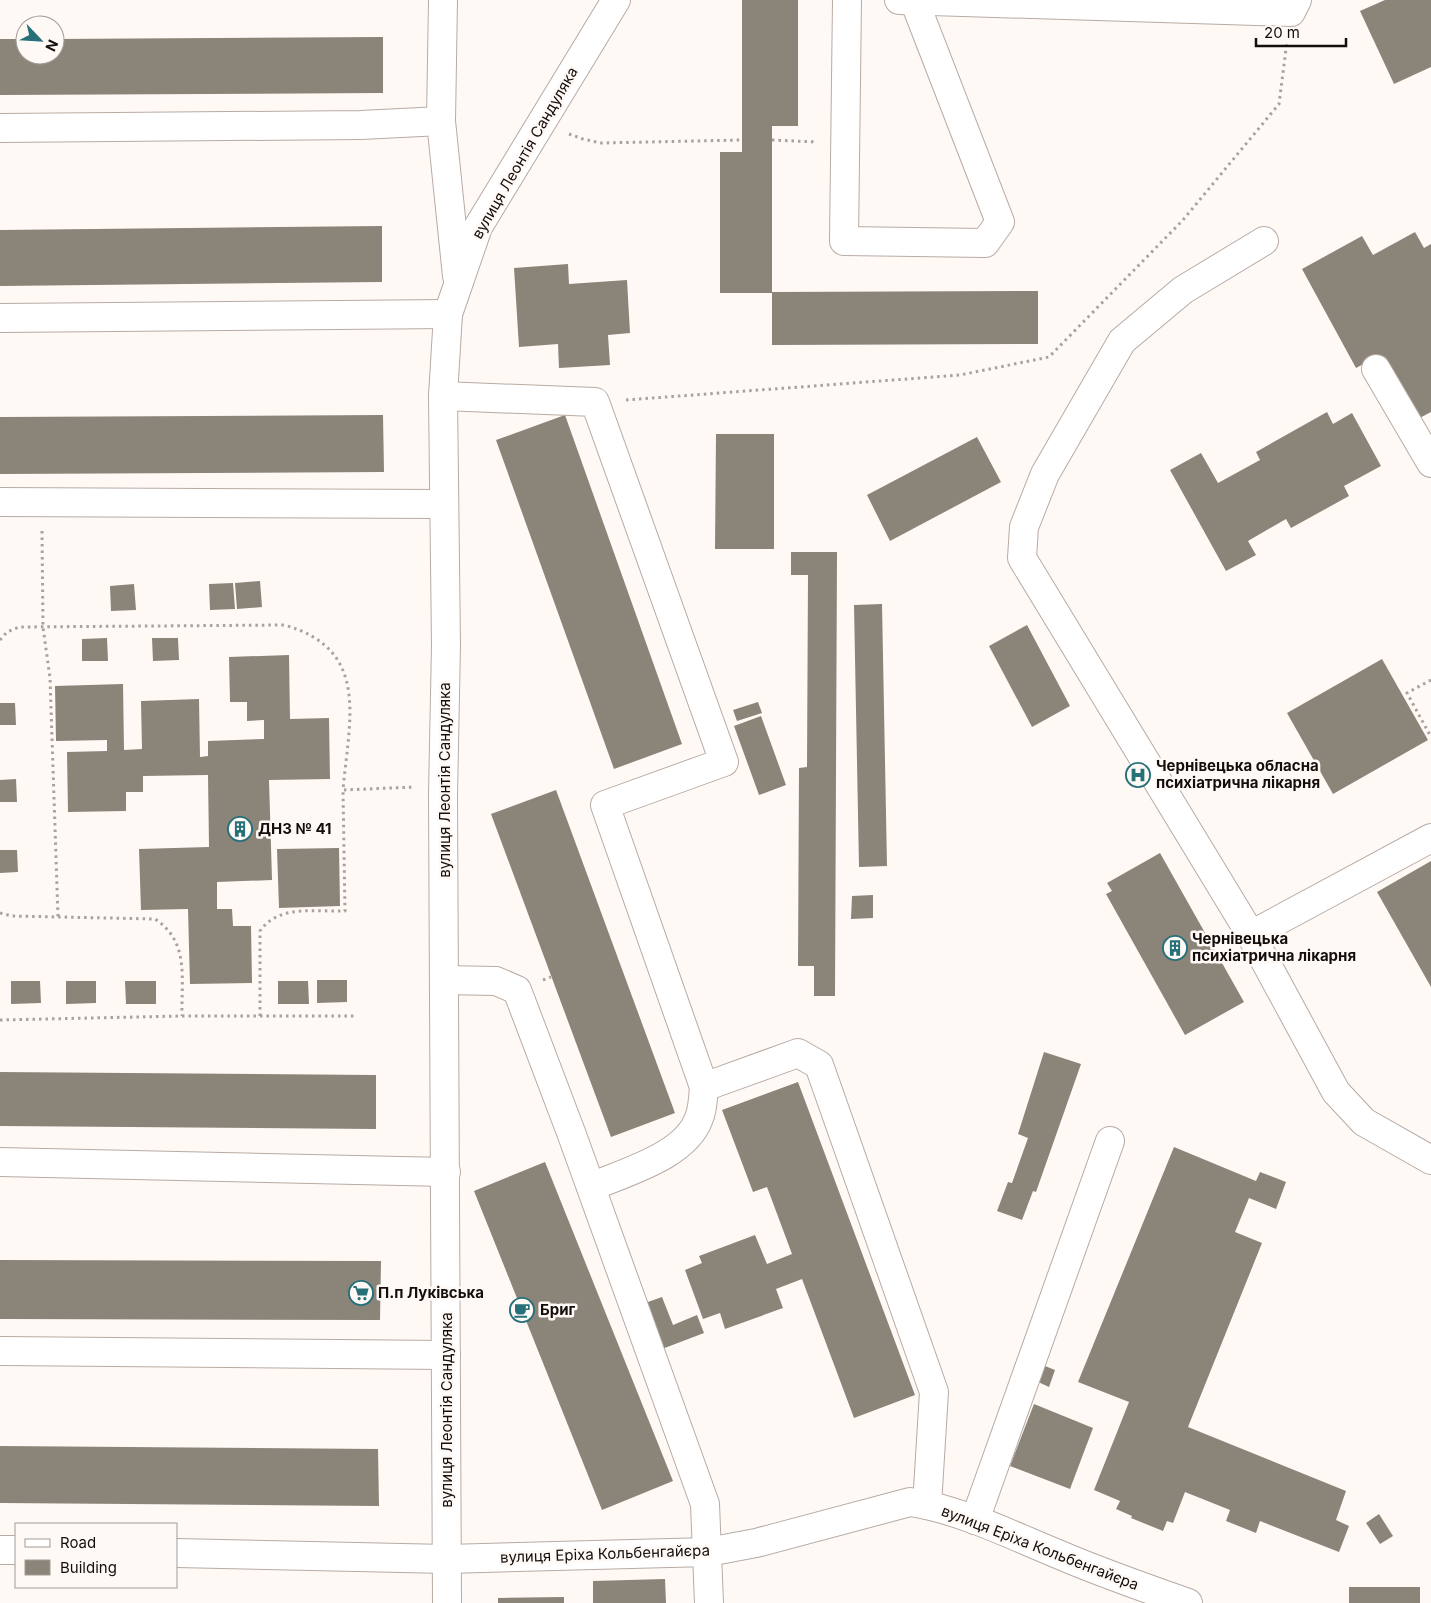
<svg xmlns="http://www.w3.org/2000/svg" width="1431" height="1603" viewBox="0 0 1431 1603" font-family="Inter,sans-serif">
  <rect width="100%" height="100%" fill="#fff9f6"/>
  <g fill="#8a8479">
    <polygon points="742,0 798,0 798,126 772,126 772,293 720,293 720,152 742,152"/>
    <polygon points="1385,0 1431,0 1431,67 1394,84 1360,11"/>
    <polygon points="383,37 383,93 0,95 0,39 25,39 25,55 55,55 55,39"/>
    <polygon points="382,226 382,282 0,286 0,230"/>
    <polygon points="1415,232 1424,248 1431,244 1431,412 1414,421 1378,356 1356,368 1302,269 1362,236 1373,255"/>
    <polygon points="568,264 569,284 627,280 630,333 608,335 610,365 559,368 558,344 519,347 514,268"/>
    <polygon points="1038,291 1038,344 772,345 772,292"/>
    <polygon points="1327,412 1333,424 1352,413 1381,466 1344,486 1349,496 1291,528 1286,519 1248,541 1256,555 1226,571 1170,470 1201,453 1218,483 1260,460 1256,452"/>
    <polygon points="383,415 384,472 0,474 0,417"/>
    <polygon points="565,415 682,744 614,769 496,440"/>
    <polygon points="716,434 774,434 774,549 715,549"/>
    <polygon points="977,437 1001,482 890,541 867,495"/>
    <polygon points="791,552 837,552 835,996 814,996 814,966 798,966 799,768 807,767 808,575 791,575"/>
    <polygon points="260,581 262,607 237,609 235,583"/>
    <polygon points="233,583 235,609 210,610 209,584"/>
    <polygon points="134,584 136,610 111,611 110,586"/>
    <polygon points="882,604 887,866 859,867 854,605"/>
    <polygon points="1027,625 1070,706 1032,727 989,646"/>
    <polygon points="107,638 108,661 82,661 82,639"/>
    <polygon points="152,638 178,638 179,660 153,661"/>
    <polygon points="289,655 290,719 329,718 330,779 269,780 272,880 217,882 217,909 232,909 233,926 251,926 252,983 190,984 188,909 141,910 139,849 209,847 208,775 143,776 143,792 126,792 126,811 68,812 67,752 107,751 107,740 56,741 55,686 123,684 124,750 142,749 141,701 199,699 200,757 208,756 208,741 264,739 264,720 247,721 247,702 230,702 229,657"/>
    <polygon points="1382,659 1428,740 1333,794 1287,713"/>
    <polygon points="758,702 762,713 737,721 733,710"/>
    <polygon points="0,703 15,703 16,725 0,725"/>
    <polygon points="761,716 786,785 759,795 734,726"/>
    <polygon points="16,779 17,802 0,802 0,780"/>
    <polygon points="556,790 675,1113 611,1137 491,814"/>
    <polygon points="339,848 340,906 279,908 277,849"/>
    <polygon points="0,850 17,850 18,872 0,873"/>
    <polygon points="1160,853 1244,1002 1185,1035 1106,894 1112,891 1107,883"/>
    <polygon points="1431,861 1431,987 1377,892"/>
    <polygon points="873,895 873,918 851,919 852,896"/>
    <polygon points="317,980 347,980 347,1002 317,1003"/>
    <polygon points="11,981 40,981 41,1003 11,1004"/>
    <polygon points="66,981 96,981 96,1003 66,1004"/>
    <polygon points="125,981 156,981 156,1004 126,1004"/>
    <polygon points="278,981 308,981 309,1004 278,1004"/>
    <polygon points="1044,1052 1081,1064 1036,1192 1033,1191 1022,1220 997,1211 1008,1182 1012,1183 1028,1138 1018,1134"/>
    <polygon points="0,1072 376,1075 376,1129 0,1126"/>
    <polygon points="798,1082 915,1395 854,1418 802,1279 776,1289 783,1308 725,1329 720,1313 703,1319 685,1270 702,1263 699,1256 755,1235 767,1264 792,1254 767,1187 753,1192 722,1110"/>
    <polygon points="1174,1147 1256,1181 1260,1172 1286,1182 1276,1209 1249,1198 1235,1232 1262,1243 1188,1427 1346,1491 1336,1520 1349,1526 1339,1552 1260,1521 1256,1533 1226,1521 1230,1510 1185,1492 1173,1523 1167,1521 1163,1531 1131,1518 1132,1516 1116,1509 1120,1501 1094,1490 1129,1402 1078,1382"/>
    <polygon points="545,1162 673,1481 602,1510 474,1191"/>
    <polygon points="0,1260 381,1261 380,1320 0,1319"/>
    <polygon points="662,1297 673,1325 697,1315 704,1333 662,1349 645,1303"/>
    <polygon points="1040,1364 1055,1370 1049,1387 1034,1380"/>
    <polygon points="1034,1404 1093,1428 1070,1489 1010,1466"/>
    <polygon points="0,1446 378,1449 379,1506 0,1503"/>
    <polygon points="1379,1514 1393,1536 1380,1544 1366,1523"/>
    <polygon points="665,1579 666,1603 593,1603 593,1581"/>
    <rect x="1349" y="1587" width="71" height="16"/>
    <polygon points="564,1597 564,1603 498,1603 498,1598"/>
  </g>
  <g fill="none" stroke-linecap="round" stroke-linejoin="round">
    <defs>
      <g id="minor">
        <polyline points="443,0 441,121 457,276"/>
        <polyline points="847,0 844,241 985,243 1000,222 914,0"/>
        <polyline points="899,0 1291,12 1297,0"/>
        <polyline points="0,128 361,125 441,121"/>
        <polyline points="1264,241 1183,290 1122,341 1045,474 1024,527 1022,558 1251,935 1336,1092 1364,1122 1431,1160"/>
        <polyline points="0,318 448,314"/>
        <polyline points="1376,369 1431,463"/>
        <polyline points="443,396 595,402 724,762 605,805 704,1087 798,1053 819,1065 934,1392 927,1505"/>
        <polyline points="0,502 444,504"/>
        <polyline points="1251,935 1431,838"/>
        <polyline points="444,980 496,981 517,990 572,1135 705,1504 709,1603"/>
        <polyline points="0,1162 446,1172"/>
        <path d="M 591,1187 C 625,1172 686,1156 699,1118 C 703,1109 703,1097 704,1087"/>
        <polyline points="0,1351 446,1355"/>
        <polyline points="975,1520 1110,1141"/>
        <polyline points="0,1550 16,1550"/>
        <path d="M 176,1553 L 447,1559 L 708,1552 L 756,1543 L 910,1502 C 962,1510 1011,1535 1060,1555 C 1102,1573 1145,1588 1188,1603"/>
        <polyline points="447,1603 443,795 446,645 443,396 448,314 478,227 616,0"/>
      </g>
    </defs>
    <use href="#minor" stroke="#b7aba4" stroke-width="30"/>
    <g stroke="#a7a29f" stroke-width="3" stroke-dasharray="2.5 4" stroke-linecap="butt">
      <polyline points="569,134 583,139 601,143 742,140"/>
      <polyline points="772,140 817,142"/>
      <polyline points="626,400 960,375 1049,357 1183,220 1279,104 1287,41"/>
      <polyline points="42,531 43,627 50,678 58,917"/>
      <path d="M 0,640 L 7,632 L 19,627 L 284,625 C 371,649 349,720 343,790 L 415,787"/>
      <polyline points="1431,680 1407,693 1431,737"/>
      <path d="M 0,913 L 12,916 L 155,919 C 190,942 181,979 182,1016"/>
      <polyline points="543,980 551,977"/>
      <path d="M 260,1016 L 260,931 C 279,904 315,912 345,911 L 343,790"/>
      <polyline points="0,1020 182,1016 357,1016"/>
    </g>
    <use href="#minor" stroke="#fff" stroke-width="28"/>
  </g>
  <defs>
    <symbol id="hospital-ring" viewBox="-11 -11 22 22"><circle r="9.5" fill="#fff9f6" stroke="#267079" stroke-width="1.5"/><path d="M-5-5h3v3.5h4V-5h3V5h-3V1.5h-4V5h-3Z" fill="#267079"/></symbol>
    <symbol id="building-ring" viewBox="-11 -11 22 22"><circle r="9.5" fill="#fff9f6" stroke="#267079" stroke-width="1.5"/><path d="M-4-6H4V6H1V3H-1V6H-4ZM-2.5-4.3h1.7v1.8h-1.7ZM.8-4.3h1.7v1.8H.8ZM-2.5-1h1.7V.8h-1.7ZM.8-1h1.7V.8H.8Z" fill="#267079"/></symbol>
    <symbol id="supermarket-ring" viewBox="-11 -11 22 22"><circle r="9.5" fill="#fff9f6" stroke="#267079" stroke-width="1.5"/><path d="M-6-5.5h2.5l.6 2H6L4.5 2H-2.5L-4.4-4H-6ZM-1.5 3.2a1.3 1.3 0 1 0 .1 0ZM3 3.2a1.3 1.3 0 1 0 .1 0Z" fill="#267079"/></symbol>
    <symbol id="cafe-ring" viewBox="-11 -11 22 22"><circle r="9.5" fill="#fff9f6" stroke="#267079" stroke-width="1.5"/><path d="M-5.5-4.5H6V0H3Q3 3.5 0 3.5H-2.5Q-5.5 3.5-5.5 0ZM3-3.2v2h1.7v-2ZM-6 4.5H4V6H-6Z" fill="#267079"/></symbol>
  </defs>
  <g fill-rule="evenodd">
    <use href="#hospital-ring" x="1124" y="761" width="28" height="28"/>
    <use href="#building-ring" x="226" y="815" width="28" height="28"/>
    <use href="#building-ring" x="1161" y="934" width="28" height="28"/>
    <use href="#supermarket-ring" x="347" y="1279" width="28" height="28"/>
    <use href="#cafe-ring" x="508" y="1296" width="28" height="28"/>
  </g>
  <g text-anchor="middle" stroke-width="5" stroke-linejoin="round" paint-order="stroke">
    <g font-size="15" fill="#130e0c" stroke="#fff9f6">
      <text transform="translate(525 153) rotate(-60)" y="5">вулиця Леонтія Сандуляка</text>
      <text transform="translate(445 780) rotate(-90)" y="5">вулиця Леонтія Сандуляка</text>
      <text transform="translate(447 1410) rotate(-90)" y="5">вулиця Леонтія Сандуляка</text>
      <text transform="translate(1040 1548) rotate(21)" y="5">вулиця Еріха Кольбенгайєра</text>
      <text transform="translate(605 1554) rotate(-2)" y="5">вулиця Еріха Кольбенгайєра</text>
    </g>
    <g font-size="15" font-weight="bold" fill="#130e0c" stroke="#fff9f6" text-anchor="start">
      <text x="1156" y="771">Чернівецька обласна<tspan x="1156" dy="17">психіатрична лікарня</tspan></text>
      <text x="258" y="834">ДНЗ № 41</text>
      <text x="1192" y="944">Чернівецька<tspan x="1192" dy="17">психіатрична лікарня</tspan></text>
      <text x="378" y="1298">П.п Луківська</text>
      <text x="540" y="1315">Бриг</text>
    </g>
  </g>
  <rect x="15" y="1523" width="162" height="65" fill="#fff9f6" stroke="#a19b98"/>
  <rect x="25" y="1539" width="25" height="8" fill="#ffffff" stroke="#a19b98"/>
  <text x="60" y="1548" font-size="15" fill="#130e0c">Road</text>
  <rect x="25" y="1560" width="25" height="15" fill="#8a8479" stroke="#a19b98"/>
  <text x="60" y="1573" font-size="15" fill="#130e0c">Building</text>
  <g transform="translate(40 40) rotate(115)"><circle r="24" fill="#fff9f6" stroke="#a19b98"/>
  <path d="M0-4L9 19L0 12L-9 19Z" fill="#267079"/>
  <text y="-8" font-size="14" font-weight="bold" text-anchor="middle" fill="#130e0c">N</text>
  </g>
  <path d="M1256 38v8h90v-8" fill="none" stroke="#130e0c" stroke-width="2.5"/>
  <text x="1264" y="38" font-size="15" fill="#130e0c" stroke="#fff9f6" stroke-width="4" paint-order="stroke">20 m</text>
</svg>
